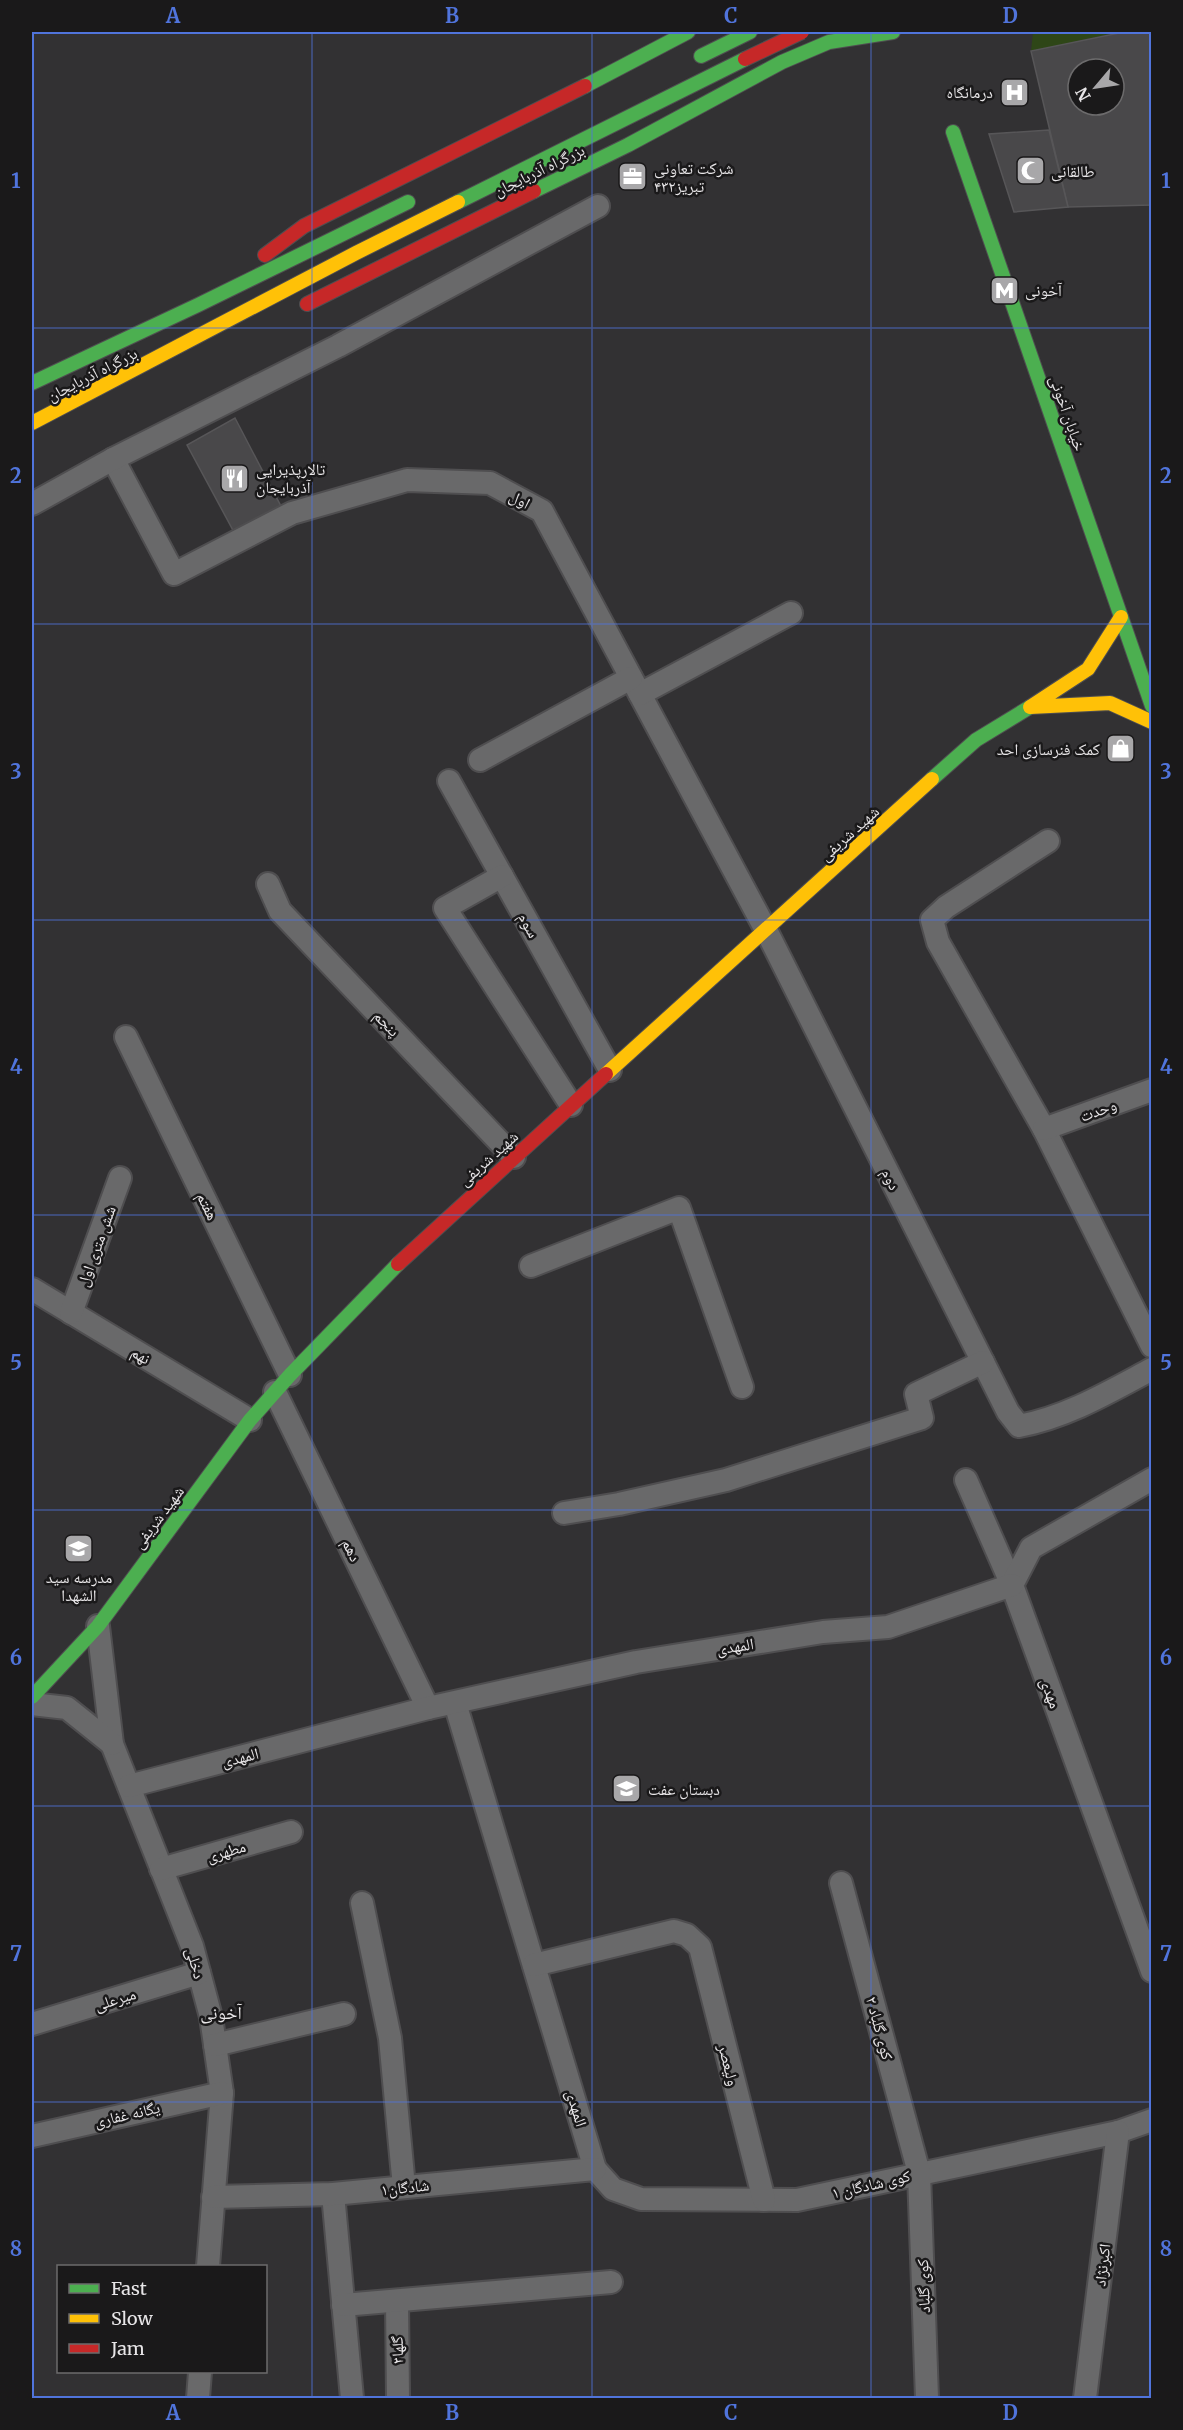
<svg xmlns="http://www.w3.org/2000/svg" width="1183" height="2430" viewBox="0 0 1183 2430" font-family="Merriweather,'Noto Naskh Arabic',serif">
  <rect width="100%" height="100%" fill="#323133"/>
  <polygon fill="#2e4617" points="1033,32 1114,32 1115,33 1031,51"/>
  <g fill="#49484a" stroke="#575658" stroke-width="1.5" fill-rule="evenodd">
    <path d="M 1124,32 L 1152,32 L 1152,205 L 1068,207 L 1031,51 ZM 1078,69 L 1114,69 L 1114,105 L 1078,105 Z"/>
    <polygon points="1049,130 1068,207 1014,212 989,134"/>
    <polygon points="235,418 283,510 235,534 187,445"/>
  </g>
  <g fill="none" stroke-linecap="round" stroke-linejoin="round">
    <defs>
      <g id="street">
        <path d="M 113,459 L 174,574 L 292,513 L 407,480 L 490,483 L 542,511 L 766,930 L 1008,1412 L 1019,1426 C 1067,1417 1109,1392 1152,1369"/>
        <polyline points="32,504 113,459 338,346 598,206"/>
        <polyline points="640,694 791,613"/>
        <polyline points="480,760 631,678"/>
        <polyline points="449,781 610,1070"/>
        <polyline points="1048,841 946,907 932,920 938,942 1044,1129 1152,1346"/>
        <polyline points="502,876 445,908 571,1105"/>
        <polyline points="268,884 280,911 514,1157"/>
        <polyline points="126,1037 290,1375"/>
        <polyline points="1044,1129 1152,1090"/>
        <polyline points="531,1266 679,1208 742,1387"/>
        <polyline points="32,1289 250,1420"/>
        <polyline points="71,1313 120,1178"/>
        <polyline points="275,1392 428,1708"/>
        <polyline points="966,1480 1012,1585 1152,1971"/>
        <polyline points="564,1513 619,1504 726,1480 922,1418 916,1394 983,1362"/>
        <polyline points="1012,1585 1031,1548 1152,1479"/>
        <polyline points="98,1626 112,1744 192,1946 211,2017 222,2093 208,2266"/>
        <polyline points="455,1703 595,2169 613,2189 641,2199 797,2200 1118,2132 1152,2120"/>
        <polyline points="32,1704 67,1708 112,1744"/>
        <polyline points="129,1786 428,1708 636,1662 823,1632 888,1627 1012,1585"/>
        <polyline points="161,1869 291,1832"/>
        <polyline points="841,1883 919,2173 927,2398"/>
        <polyline points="362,1903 390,2038 404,2187"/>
        <polyline points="534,1965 674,1931 687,1935 700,1947 764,2200"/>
        <polyline points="32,2024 199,1973"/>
        <polyline points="215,2045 344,2014"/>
        <polyline points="32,2136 222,2093"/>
        <polyline points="333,2194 352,2398"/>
        <polyline points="213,2197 333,2194 595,2169"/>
        <polyline points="397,2301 398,2398"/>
        <polyline points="343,2305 611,2282"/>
        <polyline points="198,2398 200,2372"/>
        <polyline points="1085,2398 1118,2132"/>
      </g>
      <g id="fast">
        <polyline points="701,56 750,32"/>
        <polyline points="585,86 688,32"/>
        <polyline points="953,132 1152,706"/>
        <polyline points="534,191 628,145 782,62 829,42 893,32"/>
        <polyline points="458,202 745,59"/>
        <polyline points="32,383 198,305 408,202"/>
        <polyline points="932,779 976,740 1030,707"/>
        <polyline points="32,1697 98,1626 250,1420 290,1375 398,1264"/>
      </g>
      <g id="slow">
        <polyline points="32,423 356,253 458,202"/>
        <polyline points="1121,617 1088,669 1030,707 1110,703 1152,722"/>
        <polyline points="606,1074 932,779"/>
      </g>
      <g id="jam">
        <polyline points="265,255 304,226 585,86"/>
        <polyline points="307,304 534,191"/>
        <polyline points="398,1264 606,1074"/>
      </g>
    </defs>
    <use href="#street" stroke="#4f4e50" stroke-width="26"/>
    <use href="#fast" stroke="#4f4e50" stroke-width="16"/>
    <use href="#slow" stroke="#4f4e50" stroke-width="16"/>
    <use href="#jam" stroke="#4f4e50" stroke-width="16"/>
    <use href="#street" stroke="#69696a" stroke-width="22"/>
    <use href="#fast" stroke="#4caf50" stroke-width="14"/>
    <use href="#slow" stroke="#ffc107" stroke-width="14"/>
    <use href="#jam" stroke="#c62828" stroke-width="14"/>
    <defs>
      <polyline id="jam-bridge" points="745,59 802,32"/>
    </defs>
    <use href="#jam-bridge" stroke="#4f4e50" stroke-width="16" stroke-linecap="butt"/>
    <use href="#jam-bridge" stroke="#c62828" stroke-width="14"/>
  </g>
  <path fill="none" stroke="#5074dc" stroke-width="1.5" stroke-opacity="0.55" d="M 312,32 L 312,2398M 592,32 L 592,2398M 871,32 L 871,2398M 32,328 L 1152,328M 32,624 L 1152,624M 32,920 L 1152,920M 32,1215 L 1152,1215M 32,1510 L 1152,1510M 32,1806 L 1152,1806M 32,2102 L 1152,2102"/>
  <defs>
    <symbol id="hospital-square" viewBox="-11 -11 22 22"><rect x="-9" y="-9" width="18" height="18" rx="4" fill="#a8a7a9" stroke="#1a191a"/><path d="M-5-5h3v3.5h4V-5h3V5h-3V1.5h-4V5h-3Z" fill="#fff"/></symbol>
    <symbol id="mosque-square" viewBox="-11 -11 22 22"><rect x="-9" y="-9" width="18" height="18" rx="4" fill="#a8a7a9" stroke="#1a191a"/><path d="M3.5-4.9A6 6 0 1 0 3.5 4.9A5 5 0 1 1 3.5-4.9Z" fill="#fff"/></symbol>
    <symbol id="office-square" viewBox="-11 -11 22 22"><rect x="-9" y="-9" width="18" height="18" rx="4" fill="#a8a7a9" stroke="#1a191a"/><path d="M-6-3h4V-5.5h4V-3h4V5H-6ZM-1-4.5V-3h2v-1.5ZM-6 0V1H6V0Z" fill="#fff"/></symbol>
    <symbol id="metro-square" viewBox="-11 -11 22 22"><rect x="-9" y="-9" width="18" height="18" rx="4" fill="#a8a7a9" stroke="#1a191a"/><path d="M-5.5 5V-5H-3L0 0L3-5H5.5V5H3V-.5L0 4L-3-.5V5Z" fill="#fff"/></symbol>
    <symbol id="restaurant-square" viewBox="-11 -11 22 22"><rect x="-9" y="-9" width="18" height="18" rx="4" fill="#a8a7a9" stroke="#1a191a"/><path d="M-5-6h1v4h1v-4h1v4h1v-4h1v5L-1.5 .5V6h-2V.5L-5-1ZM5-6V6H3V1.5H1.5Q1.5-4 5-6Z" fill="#fff"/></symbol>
    <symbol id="shop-square" viewBox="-11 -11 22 22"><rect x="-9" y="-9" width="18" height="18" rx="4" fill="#a8a7a9" stroke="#1a191a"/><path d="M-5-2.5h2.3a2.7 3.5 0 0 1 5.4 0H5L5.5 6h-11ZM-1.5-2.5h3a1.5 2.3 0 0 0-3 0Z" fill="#fff"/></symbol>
    <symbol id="school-square" viewBox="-11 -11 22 22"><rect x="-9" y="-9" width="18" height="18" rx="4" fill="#a8a7a9" stroke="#1a191a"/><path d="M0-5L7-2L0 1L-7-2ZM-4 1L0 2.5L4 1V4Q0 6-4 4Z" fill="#fff"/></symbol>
  </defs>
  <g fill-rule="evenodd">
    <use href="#hospital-square" x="998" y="76" width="33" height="33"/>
    <use href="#mosque-square" x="1014" y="154" width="33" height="33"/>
    <use href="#office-square" x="616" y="160" width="33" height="33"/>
    <use href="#metro-square" x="988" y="274" width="33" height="33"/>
    <use href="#restaurant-square" x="218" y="462" width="33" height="33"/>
    <use href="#shop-square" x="1104" y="732" width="33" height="33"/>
    <use href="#school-square" x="62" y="1532" width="33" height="33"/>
    <use href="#school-square" x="610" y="1772" width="33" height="33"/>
  </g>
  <g text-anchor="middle" stroke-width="5" stroke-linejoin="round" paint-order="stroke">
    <g font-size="16" fill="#e8e6e8" stroke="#1a191a" text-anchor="start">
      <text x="993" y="98" text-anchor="end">درمانگاه</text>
      <text x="654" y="174">شرکت تعاونی<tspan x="654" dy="18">۴۳۲تبریز</tspan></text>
      <text x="1051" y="177">طالقانی</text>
      <text x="1025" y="296">آخونی</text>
      <text x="256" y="475">تالارپذیرایی<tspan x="256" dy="18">آذربایجان</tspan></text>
      <text x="1100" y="755" text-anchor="end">کمک فنرسازی احد</text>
      <text x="79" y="1583" text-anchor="middle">مدرسه سید<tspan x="79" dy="18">الشهدا</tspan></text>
      <text x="648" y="1795">دبستان عفت</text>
    </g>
    <g font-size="16" fill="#e8e6e8" stroke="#1a191a">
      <text transform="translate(539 170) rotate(-26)" y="6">بزرگراه آذربایجان</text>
      <text transform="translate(92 374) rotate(-27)" y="6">بزرگراه آذربایجان</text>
      <text transform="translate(1068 413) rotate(71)" y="6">خیابان آخونی</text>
      <text transform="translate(520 499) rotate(28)" y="6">اول</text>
      <text transform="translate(849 833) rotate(-42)" y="6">شهید شریفی</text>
      <text transform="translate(529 925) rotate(61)" y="6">سوم</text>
      <text transform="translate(387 1023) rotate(46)" y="6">پنجم</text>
      <text transform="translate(1098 1110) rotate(-20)" y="6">وحدت</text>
      <text transform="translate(488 1158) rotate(-42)" y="6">شهید شریفی</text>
      <text transform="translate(891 1179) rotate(63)" y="6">دوم</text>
      <text transform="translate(208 1206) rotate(64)" y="6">هفتم</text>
      <text transform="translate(96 1246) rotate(-70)" y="6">شش متری اول</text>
      <text transform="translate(141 1355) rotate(31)" y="6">نهم</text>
      <text transform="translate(158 1517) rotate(-53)" y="6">شهید شریفی</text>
      <text transform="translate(352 1550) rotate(64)" y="6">دهم</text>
      <text transform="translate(735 1646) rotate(-9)" y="6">المهدی</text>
      <text transform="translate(1051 1693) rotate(70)" y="6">مهدی</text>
      <text transform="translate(240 1757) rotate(-14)" y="6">المهدی</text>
      <text transform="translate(226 1851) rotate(-16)" y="6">مطهری</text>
      <text transform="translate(196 1963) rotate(74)" y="6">دخلی</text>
      <text transform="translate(115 1999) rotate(-17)" y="6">میرعلی</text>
      <text transform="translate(880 2028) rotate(75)" y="6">کوی گلباد ۲</text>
      <text transform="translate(729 2065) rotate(76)" y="6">ولیعصر</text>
      <text transform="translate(577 2108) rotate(73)" y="6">المهدی</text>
      <text transform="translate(127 2114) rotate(-13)" y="6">یگانه غفاری</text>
      <text transform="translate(871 2184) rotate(-13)" y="6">کوی شادگان ۱</text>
      <text transform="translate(405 2187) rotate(-6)" y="6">شادگان۱</text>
      <text transform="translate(1102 2265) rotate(-83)" y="6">اکبرنژاد</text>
      <text transform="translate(923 2286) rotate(-92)" y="6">کوی گلباد</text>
      <text transform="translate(397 2350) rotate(-91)" y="6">گلها۳</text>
    </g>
    <g font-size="18" fill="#e8e6e8" stroke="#1a191a">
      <text x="221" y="2019">آخونی</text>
    </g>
  </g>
  <rect width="1183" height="2430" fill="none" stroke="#1a191a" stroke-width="66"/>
  <rect x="57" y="2265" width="210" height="108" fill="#1a191a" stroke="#6c6b6c" stroke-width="1.5"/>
  <rect x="69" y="2284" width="30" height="9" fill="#4caf50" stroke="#6c6b6c" stroke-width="1.5"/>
  <text x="111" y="2295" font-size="18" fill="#e8e6e8">Fast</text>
  <rect x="69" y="2314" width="30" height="9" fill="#ffc107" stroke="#6c6b6c" stroke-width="1.5"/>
  <text x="111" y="2325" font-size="18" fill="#e8e6e8">Slow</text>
  <rect x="69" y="2344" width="30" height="9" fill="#c62828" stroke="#6c6b6c" stroke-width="1.5"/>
  <text x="111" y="2355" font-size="18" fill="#e8e6e8">Jam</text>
  <g transform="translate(1096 87) rotate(241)"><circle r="28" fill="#1a191a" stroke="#6c6b6c" stroke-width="1.5"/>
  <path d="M0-4.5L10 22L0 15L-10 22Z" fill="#a8a7a9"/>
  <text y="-9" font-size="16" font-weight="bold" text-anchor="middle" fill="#e8e6e8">N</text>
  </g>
  <rect x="33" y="33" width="1117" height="2364" fill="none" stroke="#5074dc" stroke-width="2"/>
  <g font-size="20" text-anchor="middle" font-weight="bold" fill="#5074dc">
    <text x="173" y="23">A</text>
    <text x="452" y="23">B</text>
    <text x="731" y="23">C</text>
    <text x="1010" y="23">D</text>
    <text x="16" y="188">1</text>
    <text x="1166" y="188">1</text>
    <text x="16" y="483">2</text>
    <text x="1166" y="483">2</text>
    <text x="16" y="779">3</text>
    <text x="1166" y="779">3</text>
    <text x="16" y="1074">4</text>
    <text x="1166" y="1074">4</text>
    <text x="16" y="1370">5</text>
    <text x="1166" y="1370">5</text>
    <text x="16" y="1665">6</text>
    <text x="1166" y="1665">6</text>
    <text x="16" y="1961">7</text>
    <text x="1166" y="1961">7</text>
    <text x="16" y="2256">8</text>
    <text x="1166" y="2256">8</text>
    <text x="173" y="2420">A</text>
    <text x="452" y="2420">B</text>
    <text x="731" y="2420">C</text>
    <text x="1010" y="2420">D</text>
  </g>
</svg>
